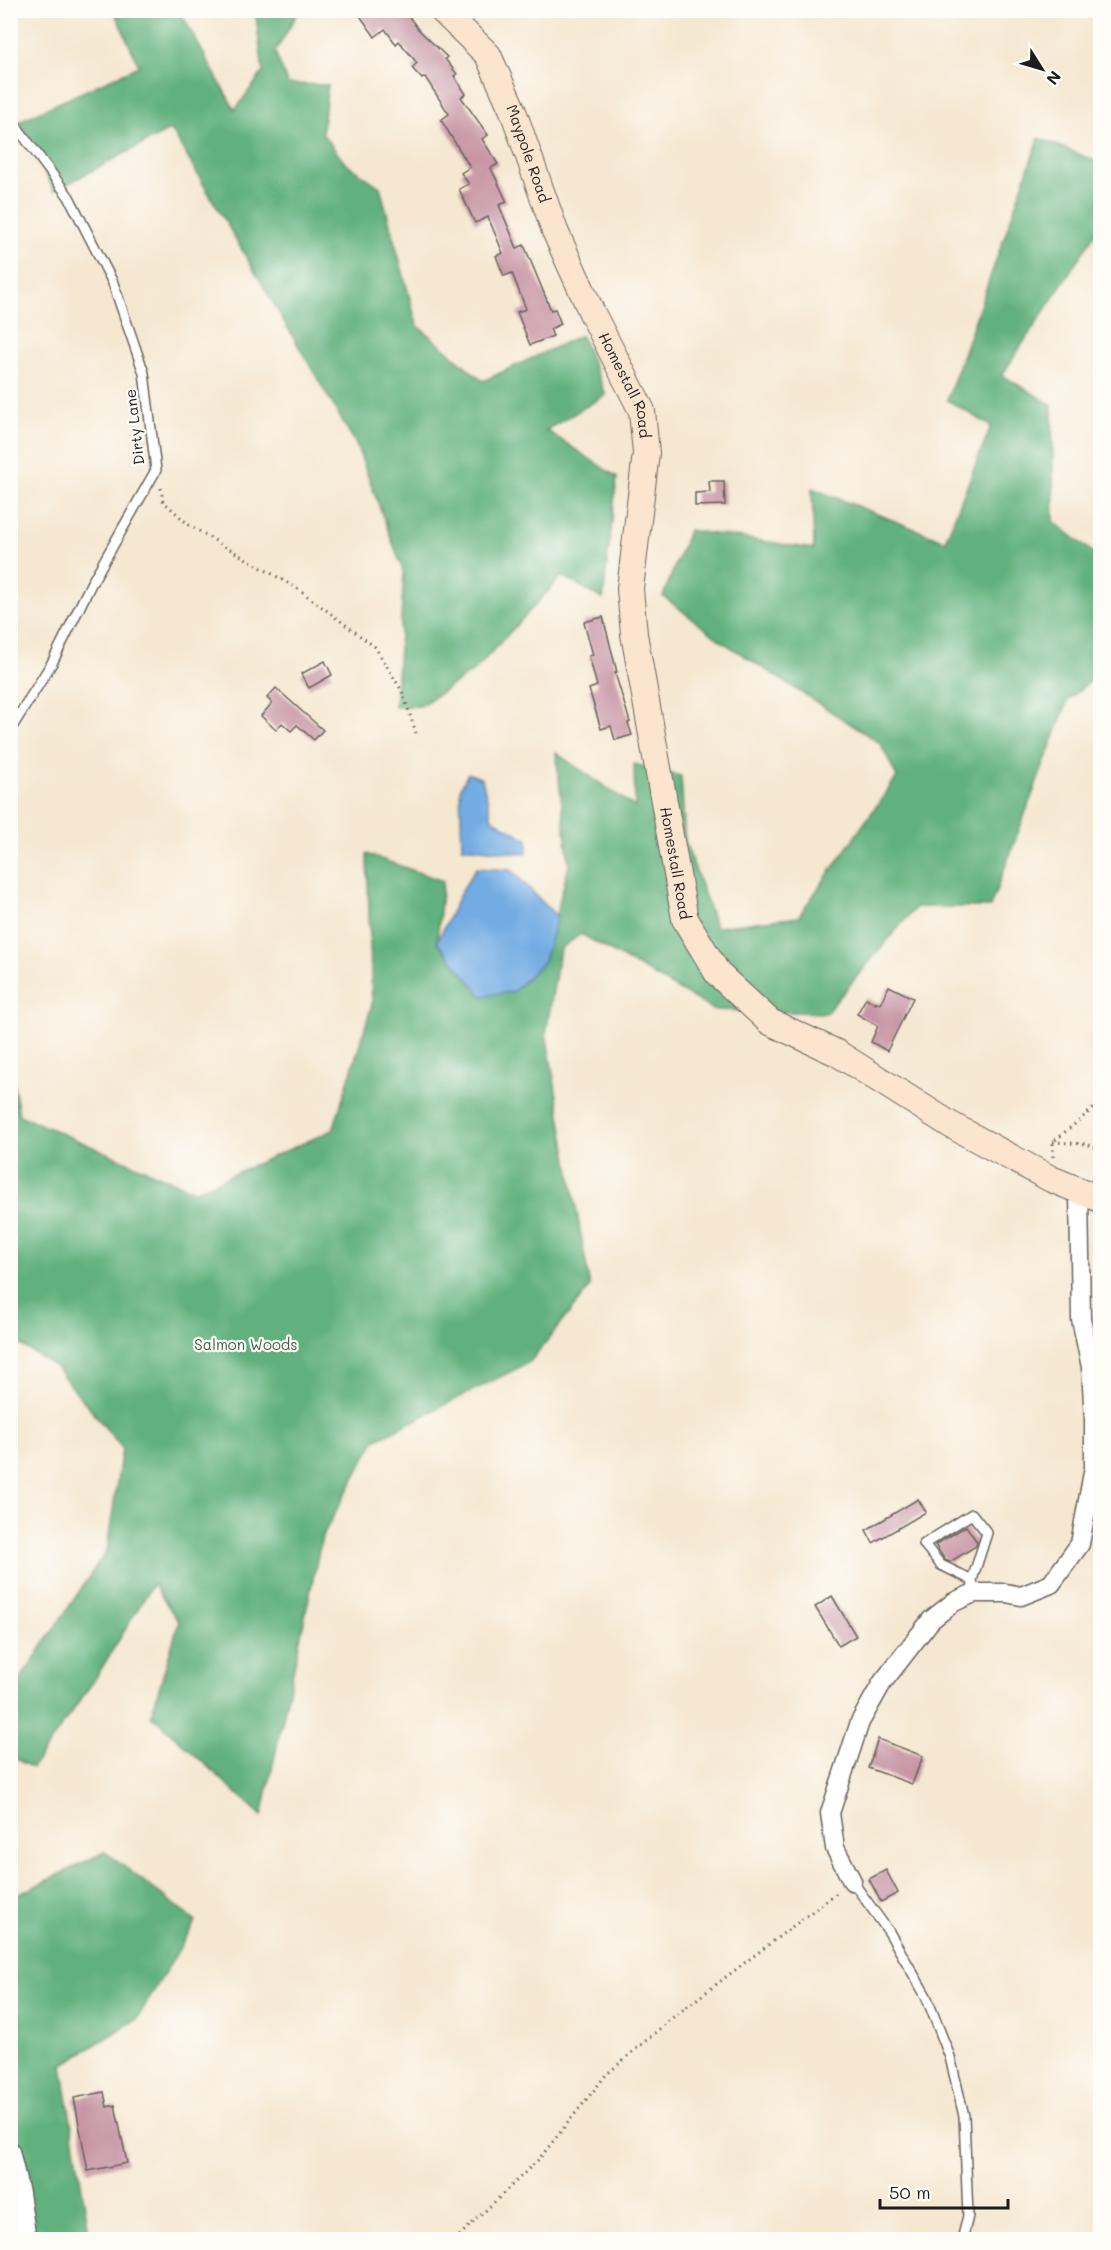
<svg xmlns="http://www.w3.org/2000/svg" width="1111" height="2250" viewBox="0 0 1111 2250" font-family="Mali,sans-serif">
  <rect width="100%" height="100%" fill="#fdfcf7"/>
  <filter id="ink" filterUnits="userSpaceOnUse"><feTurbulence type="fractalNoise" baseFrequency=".0167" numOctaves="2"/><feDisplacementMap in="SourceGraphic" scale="12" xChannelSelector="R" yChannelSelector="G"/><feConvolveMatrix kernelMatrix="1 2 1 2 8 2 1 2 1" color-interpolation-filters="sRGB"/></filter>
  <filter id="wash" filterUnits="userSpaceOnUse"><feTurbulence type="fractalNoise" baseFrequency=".008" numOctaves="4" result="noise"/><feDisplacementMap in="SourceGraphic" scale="24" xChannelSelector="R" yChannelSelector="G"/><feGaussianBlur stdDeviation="1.35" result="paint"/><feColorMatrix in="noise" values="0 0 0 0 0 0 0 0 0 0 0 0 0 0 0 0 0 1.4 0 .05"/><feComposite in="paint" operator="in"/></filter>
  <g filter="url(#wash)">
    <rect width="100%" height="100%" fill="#f5e7d0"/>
    <g fill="#60b17d" stroke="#3e664c" stroke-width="1.5">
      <polygon points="114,11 180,11 235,110 263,72 256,17 259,11 299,11 275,52 288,84 328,85 322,133 344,162 380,187 417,325 483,381 581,335 606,395 546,430 617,477 603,599 562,576 475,670 420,706 395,707 404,573 356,444 171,129 54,191 19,121 139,66"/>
      <polygon points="1039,138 1100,163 1100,226 1002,375 1052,405 1054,522 1100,558 1100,672 1068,700 990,907 916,907 826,1013 714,1010 581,934 560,949 546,1033 590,1287 530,1362 375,1440 322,1537 262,1816 151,1715 179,1622 153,1584 95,1679 32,1768 11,1756 11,1693 107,1550 122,1448 55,1366 11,1339 10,1063 19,1115 195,1191 333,1130 372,1005 367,854 443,881 437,943 544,960 569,865 556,753 635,807 634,764 681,776 685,841 716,927 798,917 897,777 880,743 721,641 663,596 689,530 814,549 812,488 945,541 991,426 947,400"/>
      <polygon points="105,1852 196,1921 137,2019 62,2065 90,2239 11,2240 11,1898"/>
    </g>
    <g fill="#72ace3" stroke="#476480" stroke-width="1.5">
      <polygon points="468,773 482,779 492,819 528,840 527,854 462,847 460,789"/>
      <polygon points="476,868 511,870 557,917 544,961 513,992 482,996 437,942 462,890"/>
    </g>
    <g id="blocks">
      <g fill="#c795a5">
        <polygon points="356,10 404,10 418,29 447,57 445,59 457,74 454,76 466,94 461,97 488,135 482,139 498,164 491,168 507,202 499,205 517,248 524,245 551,310 555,309 561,324 550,329 553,336 530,345 517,312 526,309 512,273 504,276 496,256 503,253 488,217 475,223 459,189 469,184 461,173 470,167 441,120 449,114 425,77 422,79 412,68 417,63 399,41 396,44 385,29 375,37"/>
        <polygon points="709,481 724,481 725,505 695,506 695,493 710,492"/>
        <polygon points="603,617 617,672 615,673 630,722 628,723 632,735 615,740 611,726 601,729 589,689 597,686 589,656 593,655 584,622"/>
        <polygon points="325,661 332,675 309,688 301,674"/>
        <polygon points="276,688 323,730 314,740 297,725 291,731 282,723 276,730 261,716 272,703 267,698"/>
        <polygon points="889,986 913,998 887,1051 871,1042 878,1026 857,1014 866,998 876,1004 877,1002 880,1004"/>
        <polygon points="918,1499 926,1512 873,1543 866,1530"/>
        <polygon points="966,1526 977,1542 976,1546 950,1562 945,1560 935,1545"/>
        <polygon points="832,1596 856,1636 839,1646 815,1607"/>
        <polygon points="878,1739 923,1756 912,1784 868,1768"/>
        <polygon points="886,1870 898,1893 881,1902 869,1879"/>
        <polygon points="104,2092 107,2107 115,2105 127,2163 88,2171 74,2098"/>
      </g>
    </g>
  </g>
  <g filter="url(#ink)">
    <use href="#blocks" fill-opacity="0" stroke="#68635b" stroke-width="1.5"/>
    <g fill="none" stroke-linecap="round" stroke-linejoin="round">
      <defs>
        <g id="lane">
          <polyline points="10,118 69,197 113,283 144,373 156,470 91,584 52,663 10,730"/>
          <polyline points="972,1580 987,1533 972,1514 924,1544 941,1565 972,1580 974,1593"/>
          <polyline points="852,1881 889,1932 926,1996 950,2057 964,2116 968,2216 962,2240"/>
        </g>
        <g id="street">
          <polyline points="852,1881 835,1848 830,1813 860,1722 882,1683 931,1620 954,1602 974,1593 1006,1593 1021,1596 1051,1584 1080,1544 1094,1467 1094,1421 1091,1367 1081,1319 1079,1191"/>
          <polyline points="10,2151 20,2193 27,2240"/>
        </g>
        <g id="secondary">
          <path id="s1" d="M 442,10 L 488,55 L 513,111 L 555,231 L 592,313 L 642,411 L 646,453 L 630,589 L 634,634 L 685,919 L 718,974 L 770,1022 L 837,1053 L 951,1125 L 1051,1179 L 1100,1199"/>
        </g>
      </defs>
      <use href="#lane" stroke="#68635b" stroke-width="12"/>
      <use href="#street" stroke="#68635b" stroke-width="21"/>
      <use href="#secondary" stroke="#68635b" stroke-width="28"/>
      <g stroke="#68635b" stroke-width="3" stroke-dasharray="1.5 4.5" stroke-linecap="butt">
        <polyline points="161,488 163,501 190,526 298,589 375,647 402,691 416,733"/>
        <polyline points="1053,1142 1087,1144 1100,1150"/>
        <polyline points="1053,1157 1053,1142 1100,1103"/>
        <polyline points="455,2240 539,2159 606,2075 672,2018 838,1892"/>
      </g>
      <use href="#lane" stroke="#fff" stroke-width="9"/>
      <use href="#street" stroke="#fff" stroke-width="18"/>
      <use href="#secondary" stroke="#fbe5cf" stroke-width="26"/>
    </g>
  </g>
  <g text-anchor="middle" stroke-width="4.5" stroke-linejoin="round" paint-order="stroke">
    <g font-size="15" fill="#1c1c1c" stroke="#fdfcf7">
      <text dy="5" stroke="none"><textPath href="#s1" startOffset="171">Maypole Road</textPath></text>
      <text dy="5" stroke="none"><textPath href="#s1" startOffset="423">Homestall Road</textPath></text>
      <text transform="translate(135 427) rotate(-97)" y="5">Dirty Lane</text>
      <text dy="5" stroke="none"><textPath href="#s1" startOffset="910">Homestall Road</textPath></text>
    </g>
    <g font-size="15" fill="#40634c" stroke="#fdfcf7">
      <text x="246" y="1350">Salmon Woods</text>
    </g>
  </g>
  <rect width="1111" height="2250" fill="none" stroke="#fdfcf7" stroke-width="36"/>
  <g transform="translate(1042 69) rotate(127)" stroke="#fdfcf7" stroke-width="4.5" paint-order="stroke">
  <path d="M0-4.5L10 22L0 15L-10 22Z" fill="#1c1c1c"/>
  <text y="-9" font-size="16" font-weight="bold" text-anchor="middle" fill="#1c1c1c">N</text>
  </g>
  <path d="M880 2199v9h128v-9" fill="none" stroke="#1c1c1c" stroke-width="3"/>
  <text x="889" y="2199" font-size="18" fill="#1c1c1c" stroke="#fdfcf7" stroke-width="4.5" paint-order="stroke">50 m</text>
</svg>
